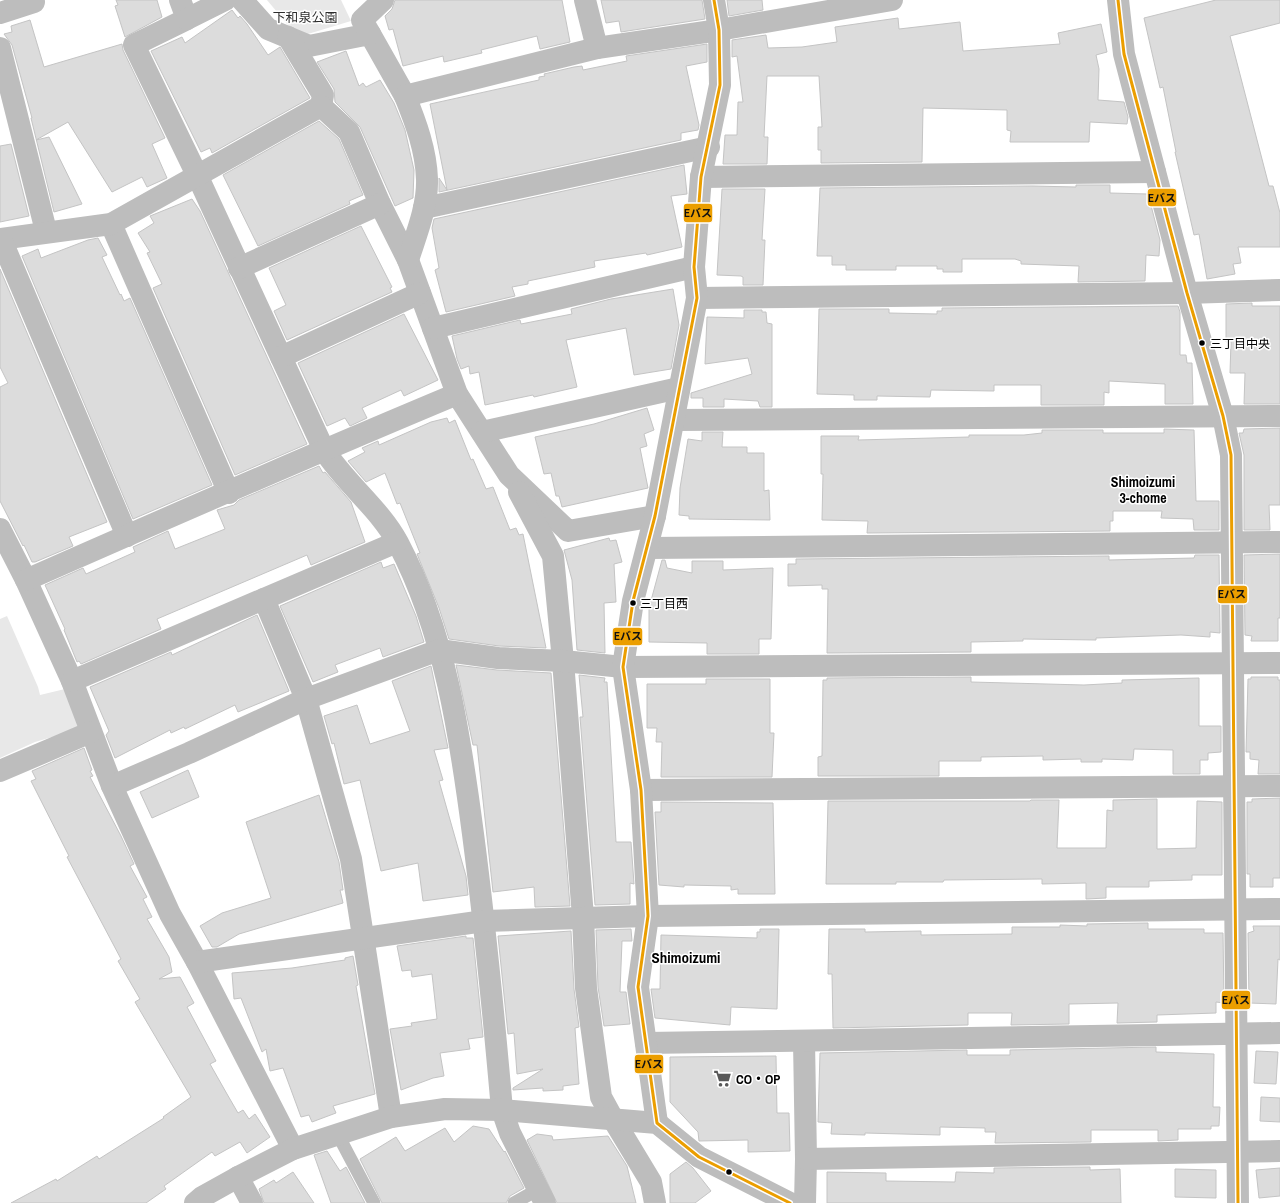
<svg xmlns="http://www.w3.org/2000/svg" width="1280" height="1203" viewBox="0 0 1280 1203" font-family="'Archivo Narrow','Noto Sans JP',sans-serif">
  <rect width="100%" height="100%" fill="#fff"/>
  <g fill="#e8e8e8">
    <polygon points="267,0 341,0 351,21 298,37"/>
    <polygon points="7,616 38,687 40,695 65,689 83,728 35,742 0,758 0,619"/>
  </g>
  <g fill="#dcdcdc" stroke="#c4c4c4">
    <polygon points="116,0 157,0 162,17 125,37 115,6 118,5"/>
    <polygon points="395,0 562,0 570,42 540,49 537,36 481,50 482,53 444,62 443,56 403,66 393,29 389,30 385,16 392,9"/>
    <polygon points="601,0 702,0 705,19 621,32 619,21 606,23"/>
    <polygon points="727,0 762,0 763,10 729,16"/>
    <polygon points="1216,0 1280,0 1280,23 1230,36 1269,186 1273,186 1280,213 1280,247 1238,247 1241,263 1233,264 1235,274 1207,279 1199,234 1194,235 1175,152 1176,152 1163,87 1160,88 1144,18"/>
    <polygon points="232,10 238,18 240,16 247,24 268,55 280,47 310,98 212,153 210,148 201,152 151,51 182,37 185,43"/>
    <polygon points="898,18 899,29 960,22 963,51 1060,44 1058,33 1101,24 1107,52 1096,55 1099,69 1098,100 1124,102 1128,117 1127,124 1090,122 1089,142 1010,142 1011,131 1007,130 1007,110 923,108 922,162 821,163 821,150 818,150 818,127 822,127 819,76 767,76 764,137 768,137 767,164 723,164 725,135 737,135 738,102 743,102 737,56 732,57 732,40 766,35 768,48 802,47 837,42 835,27"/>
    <polygon points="30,20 44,67 122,44 123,50 165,138 152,144 167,178 147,187 142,177 112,192 68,122 36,140 49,137 82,204 54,212 31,118 32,118 12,45 4,34 12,32 11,26"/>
    <polygon points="707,44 707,62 686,66 699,125 698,130 681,133 681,140 439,192 439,178 447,190 430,104 539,80 539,77 545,76 544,74 574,67 582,66 583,70 627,61 626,56"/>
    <polygon points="346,51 359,86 363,83 366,87 380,80 394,103 405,130 414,170 413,198 395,206 360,127 335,102 334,89 317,62"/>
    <polygon points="319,121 339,139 363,195 349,201 350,204 258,246 223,175"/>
    <polygon points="11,144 29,216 0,222 0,146"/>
    <polygon points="684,165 687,194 671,196 682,247 647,255 646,253 594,261 595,267 528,281 528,284 512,287 515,296 446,312 435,270 439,268 432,228 434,219"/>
    <polygon points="1076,185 1110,185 1110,193 1148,194 1160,240 1159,256 1146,255 1145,281 1078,282 1079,266 1021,264 1021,261 1015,259 962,259 962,272 943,272 943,269 937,269 937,266 896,266 896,270 846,270 846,265 832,265 832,256 817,256 820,188 1032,186 1076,187"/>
    <polygon points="722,189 765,189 762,240 765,240 763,285 743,285 743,277 741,276 717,275"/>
    <polygon points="192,199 200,211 307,444 235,475 153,288 162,284 147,253 150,252 138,233 154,223 150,216"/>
    <polygon points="361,226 392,287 390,288 392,292 287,340 274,311 286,305 269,268"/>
    <polygon points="98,238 107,255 102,257 120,295 121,294 124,301 130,298 212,485 133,519 22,256 38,249 41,258 88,240"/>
    <polygon points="0,269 107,522 69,537 73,546 35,562 32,562 24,545 23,546 0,501 0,387 8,383 0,367"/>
    <polygon points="673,289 679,325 671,369 634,375 626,328 566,340 577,387 534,397 533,395 485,405 479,372 470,374 469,366 461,369 457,359 452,336 520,320 521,324 572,314 571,309 611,299"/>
    <polygon points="1252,303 1252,306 1280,306 1280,404 1244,404 1245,373 1230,373 1231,342 1226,342 1226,304"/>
    <polygon points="1178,306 1180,312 1180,355 1186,355 1187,363 1192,363 1193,404 1165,404 1165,384 1109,381 1109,393 1104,392 1104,405 1041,405 1041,385 994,385 994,391 931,390 930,397 877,396 877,400 854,400 854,395 817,394 819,309 889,309 889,313 937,314 937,311 942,311 942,308"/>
    <polygon points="744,310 762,310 762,312 766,312 767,323 772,324 772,407 760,407 758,401 724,399 724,407 703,407 703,398 691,398 691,393 752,374 748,358 705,364 707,317 744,318"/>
    <polygon points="404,314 438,380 404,396 401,390 362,408 367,418 350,426 345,418 327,426 298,363"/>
    <polygon points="647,408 654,430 644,434 647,446 640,448 648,488 562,507 559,496 556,496 551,473 544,474 535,437 594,424"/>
    <polygon points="447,418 449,423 455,420 471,460 473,459 486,489 493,487 510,530 516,528 519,535 523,534 546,648 499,646 449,639 439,608 417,554 420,553 400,503 397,504 385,473 366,482 348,461 365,452 362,448 378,441 379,445 431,422"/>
    <polygon points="1280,428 1280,505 1269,505 1270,530 1244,530 1244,455 1239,433 1243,433 1244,429"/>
    <polygon points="1164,429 1194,430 1196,501 1219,501 1219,530 1194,530 1193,519 1161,518 1162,511 1113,511 1113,521 1110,521 1110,531 867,533 868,521 822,520 823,474 821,474 821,436 859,436 858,440 969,437 969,435 1024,435 1042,433 1042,430 1103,430 1103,433 1164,433"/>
    <polygon points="702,432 723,432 722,447 747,447 747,453 764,453 764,491 769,490 770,520 689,519 689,516 679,515 680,488 688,439 702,441"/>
    <polygon points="319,466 323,473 325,472 351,502 365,542 311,565 307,555 157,619 161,629 81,664 79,661 77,662 64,630 65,629 45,585 83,568 86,574 135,552 133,547 168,531 175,549 225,529 217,510 234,505 239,500"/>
    <polygon points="609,538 610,541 616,540 622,562 614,564 616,602 604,603 605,653 577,650 572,580 564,550"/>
    <polygon points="1280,554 1280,618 1278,618 1278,641 1251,641 1252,636 1245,635 1244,555"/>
    <polygon points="1195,555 1219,555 1220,633 1210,632 1210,637 1181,635 1096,638 1096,640 1023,639 1023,641 971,642 971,652 827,653 828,589 822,589 822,585 788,586 788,564 796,564 796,559 1109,556 1109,560 1194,558"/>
    <polygon points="662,560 665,560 667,568 692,573 692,561 723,561 723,570 773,568 771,639 759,639 759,654 707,654 707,643 649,642 649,608"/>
    <polygon points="381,562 383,568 394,564 416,616 424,642 383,657 380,648 335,665 338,672 313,682 280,606"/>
    <polygon points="257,615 289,691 238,712 235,705 185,729 184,727 171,733 170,730 115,758 106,735 109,731 90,687 171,652 172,655"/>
    <polygon points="456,665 497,670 551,673 570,906 535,907 534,887 493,892 477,745 473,745"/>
    <polygon points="431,666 448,748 434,750 443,780 439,781 466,876 468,895 423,901 418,863 381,871 360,780 344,784 334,743 332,744 324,716 357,705 370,744 410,731 392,681"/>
    <polygon points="579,675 605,678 604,682 607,682 616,842 631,842 634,884 630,883 630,904 595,905 580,717 583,717"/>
    <polygon points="971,677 971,682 1084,685 1122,683 1122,680 1199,678 1199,726 1221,726 1221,752 1208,753 1208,760 1200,760 1200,774 1173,774 1173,750 1134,749 1133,760 1102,759 1102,762 1081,762 1081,759 1043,760 1043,756 981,757 981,761 939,761 939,776 818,776 818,757 822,756 823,680 827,680 827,678"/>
    <polygon points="1251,677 1278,677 1278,680 1280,680 1280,774 1258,774 1259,760 1250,759 1250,752 1246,752 1248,679 1251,679"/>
    <polygon points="706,679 770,679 770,733 774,733 772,777 661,777 662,742 656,742 657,728 647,728 647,684 706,684"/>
    <polygon points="84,748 92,770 90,771 93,776 90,777 121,836 134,864 130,866 147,897 143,899 152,917 147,919 169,957 172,972 159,979 180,977 194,1003 187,1007 216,1061 210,1064 227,1094 238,1113 243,1110 249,1119 255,1114 270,1137 247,1153 240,1142 215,1156 212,1152 164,1186 166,1189 146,1203 11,1203 56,1179 57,1181 97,1156 99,1159 164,1118 163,1117 191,1097 135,1002 140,999 118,961 121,959 67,857 69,856 31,781 36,779 32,771"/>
    <polygon points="188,770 199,797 152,818 140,792"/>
    <polygon points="319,795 339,862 343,890 340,890 343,903 239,934 217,947 212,947 200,926 222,913 271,898 246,822"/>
    <polygon points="1280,798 1280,878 1273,878 1273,887 1250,887 1250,874 1247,874 1247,802 1252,802 1252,799"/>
    <polygon points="1157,799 1157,849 1196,848 1197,801 1222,802 1222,875 1192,875 1192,880 1149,881 1149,887 1106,887 1106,898 1086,899 1086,883 1042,884 1042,879 944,880 943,882 896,882 896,884 826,884 828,801 1030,801 1031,800 1059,800 1057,848 1106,848 1107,810 1113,811 1113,800"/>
    <polygon points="661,802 773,803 775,894 738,894 738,889 731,890 731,886 684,885 684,887 659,885 655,812 661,812"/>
    <polygon points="1148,923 1148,929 1204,929 1204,933 1223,933 1224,1003 1216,1002 1216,1013 1157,1015 1157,1022 1117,1023 1118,1003 1069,1004 1069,1024 1011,1025 1012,1013 968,1013 968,1025 833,1028 832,974 828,974 829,929 865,929 865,932 921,931 921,935 1012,934 1012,927 1060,927 1060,925 1087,926 1087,924"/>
    <polygon points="1253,926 1280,926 1280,960 1278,959 1276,1004 1249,1003 1248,933 1254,931"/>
    <polygon points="631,929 632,941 622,941 620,992 626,992 630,1024 604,1026 598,987 596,930"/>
    <polygon points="760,929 779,929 777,1009 731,1007 730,1025 655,1018 651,989 660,989 661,935 757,938 757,932 760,932"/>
    <polygon points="571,931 574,989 579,1027 575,1028 579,1084 563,1086 563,1090 543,1091 543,1088 513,1090 513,1088 543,1069 517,1074 514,1033 508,1034 498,936"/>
    <polygon points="466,936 466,938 473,938 483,1037 468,1039 470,1049 440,1053 444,1076 433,1078 401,1090 390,1029 412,1026 411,1023 437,1019 432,974 412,977 411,970 402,971 397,946"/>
    <polygon points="353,956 358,985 356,986 375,1094 333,1106 336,1113 312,1122 309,1115 301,1117 283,1068 270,1071 266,1049 262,1052 241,998 234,999 232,973 292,968 345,960 345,958"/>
    <polygon points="1156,1047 1156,1052 1214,1054 1213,1107 1220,1107 1219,1126 1211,1126 1211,1129 1178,1129 1178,1140 1158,1141 1158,1130 1091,1130 1091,1142 995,1143 996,1132 985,1132 985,1128 940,1127 940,1135 865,1133 865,1135 831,1134 832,1123 818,1122 820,1053 967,1050 967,1055 1010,1055 1010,1050"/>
    <polygon points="1256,1051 1278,1052 1276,1084 1254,1083"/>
    <polygon points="776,1056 777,1113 789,1113 790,1151 748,1152 748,1140 699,1141 698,1132 670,1102 670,1057"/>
    <polygon points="1261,1097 1280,1098 1280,1122 1260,1121"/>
    <polygon points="473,1126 489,1129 504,1152 505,1151 524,1188 510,1196 506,1203 382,1203 360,1159 396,1137 405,1151 445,1128 454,1142"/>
    <polygon points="537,1134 552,1136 553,1140 608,1136 627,1166 636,1203 557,1203 527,1140"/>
    <polygon points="327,1151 340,1171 346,1167 365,1203 331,1203 314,1155"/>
    <polygon points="686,1162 693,1168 711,1191 695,1203 670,1203 670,1174"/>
    <polygon points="1090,1167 1090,1170 1120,1169 1121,1203 827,1203 827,1172 886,1173 886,1181 955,1182 956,1172 994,1173 994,1168"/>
    <polygon points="1280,1168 1280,1196 1259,1198 1256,1170"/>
    <polygon points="1175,1169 1216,1170 1216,1198 1175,1197"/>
    <polygon points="293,1172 314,1203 264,1203 259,1189 274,1180 276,1183"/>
  </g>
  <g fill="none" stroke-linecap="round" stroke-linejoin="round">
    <g stroke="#bdbdbd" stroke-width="13">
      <polyline points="337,1133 374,1203"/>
      <polyline points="514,1203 539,1189"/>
    </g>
    <g stroke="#bdbdbd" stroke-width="22">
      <path d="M 180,0 L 187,19 L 134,45 L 197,175 L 324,450 C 345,483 380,509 398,543 C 445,632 460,735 473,834 C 485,926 494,1018 502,1110 L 510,1133 L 545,1203"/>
      <polyline points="242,0 268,29 309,46 370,34 405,96"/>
      <polyline points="585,0 597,48"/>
      <polyline points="1118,0 1124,54 1187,293 1223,416 1231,455 1238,1203"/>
      <polyline points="0,13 34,2 33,0"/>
      <polyline points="187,19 225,0"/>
      <polyline points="370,34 362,20 383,0"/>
      <polyline points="288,37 323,95 321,106"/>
      <polyline points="0,48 46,231"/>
      <polyline points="701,177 1155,172"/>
      <polyline points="424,208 709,147"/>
      <polyline points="111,224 229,493"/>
      <polyline points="0,239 111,224 321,106 349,132 380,204 408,260 457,394 509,475 568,531 655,516"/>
      <polyline points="1,239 127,536"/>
      <path d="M 408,260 C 416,235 428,206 427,179 C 426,150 416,123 405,96 L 597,48 L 719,30 L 892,0"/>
      <polyline points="239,268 380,204"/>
      <polyline points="697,298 1187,293 1280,290"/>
      <polyline points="433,328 694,267"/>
      <polyline points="281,357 420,293"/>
      <polyline points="675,420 1280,416"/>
      <polyline points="482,432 679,388"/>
      <polyline points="519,492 553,556 563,661 583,917 586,988 601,1097 613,1119 651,1182 655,1203"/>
      <polyline points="0,529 26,580 72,681 112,786 170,914 197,962 293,1149"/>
      <polyline points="648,548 1280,542"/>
      <path d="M 26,580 C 169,517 313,454 457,394"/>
      <polyline points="264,599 306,699 351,859 391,1117"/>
      <polyline points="72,681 397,542"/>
      <polyline points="0,771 91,732"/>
      <polyline points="112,786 189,753 306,699 439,650 498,658 563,661 623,667 1280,663"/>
      <polyline points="641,790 1280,786"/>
      <polyline points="197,962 484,921 648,916 1280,909"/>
      <polyline points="804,1041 806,1159 805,1203"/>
      <polyline points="646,1043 1280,1033"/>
      <polyline points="657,1123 638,987 648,916 641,790 623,667 633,601 655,516 697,298 694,267 701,177 720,85 719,30 714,0"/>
      <polyline points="806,1159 1280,1151"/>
      <polyline points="238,1177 252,1203"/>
      <polyline points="195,1203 202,1197 238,1177 293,1149 391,1117 445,1109 502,1110 657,1123 699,1157 790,1203"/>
    </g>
    <defs>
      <g id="bus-1">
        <polyline points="714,0 719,30 720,85 701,177 694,267 697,298 655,516 633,601 623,667 641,790 648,916 638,987 657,1123 699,1157 790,1203"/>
        <polyline points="1118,0 1124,54 1187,293 1223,416 1231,455 1238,1203"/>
      </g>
    </defs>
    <use href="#bus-1" stroke="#fff" stroke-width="6"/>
    <use href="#bus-1" stroke="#eb9e00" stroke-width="3"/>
  </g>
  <defs>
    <symbol id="supermarket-bare" viewBox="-9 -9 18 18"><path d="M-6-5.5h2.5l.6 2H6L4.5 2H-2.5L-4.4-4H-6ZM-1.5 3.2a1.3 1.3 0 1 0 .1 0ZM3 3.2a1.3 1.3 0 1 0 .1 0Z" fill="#595959" stroke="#fff" stroke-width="2.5" paint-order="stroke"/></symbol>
  </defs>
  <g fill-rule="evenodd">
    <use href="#supermarket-bare" x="710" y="1066" width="25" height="25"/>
  </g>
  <g fill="#000" stroke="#fff" stroke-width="1.5">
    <circle cx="1202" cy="343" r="3.5"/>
    <circle cx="633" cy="603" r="3.5"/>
    <circle cx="729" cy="1172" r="3.5"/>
  </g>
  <g text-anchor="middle" stroke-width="3" stroke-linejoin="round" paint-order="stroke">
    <g font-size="12" fill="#000" stroke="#fff" text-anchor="start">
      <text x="1210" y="348">三丁目中央</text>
      <text x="640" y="608">三丁目西</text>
    </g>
    <g font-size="13" fill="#2d2d2d" stroke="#fff">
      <text x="305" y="22">下和泉公園</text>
    </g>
    <g font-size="13" font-weight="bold" fill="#000" stroke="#fff" text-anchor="start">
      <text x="736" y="1084">CO・OP</text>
    </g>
    <g font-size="14" font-weight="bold" fill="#000" stroke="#fff">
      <text x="1143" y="487">Shimoizumi<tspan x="1143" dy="16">3-chome</tspan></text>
    </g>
    <g font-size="15" font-weight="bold" fill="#000" stroke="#fff">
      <text x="686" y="963">Shimoizumi</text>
    </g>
  </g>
  <g stroke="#fff" stroke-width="1.5">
    <rect x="1147" y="188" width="30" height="19" rx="4" fill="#eb9e00"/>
    <rect x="683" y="203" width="30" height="20" rx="4" fill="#eb9e00"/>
    <rect x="1217" y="585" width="31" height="19" rx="4" fill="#eb9e00"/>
    <rect x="612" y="627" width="31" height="19" rx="4" fill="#eb9e00"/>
    <rect x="1221" y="990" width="30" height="20" rx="4" fill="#eb9e00"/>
    <rect x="634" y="1054" width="30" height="20" rx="4" fill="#eb9e00"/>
  </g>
  <g font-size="11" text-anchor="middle" font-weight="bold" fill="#111">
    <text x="1162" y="202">Eバス</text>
    <text x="698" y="217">Eバス</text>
    <text x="1232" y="598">Eバス</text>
    <text x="628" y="640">Eバス</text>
    <text x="1236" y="1004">Eバス</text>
    <text x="649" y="1068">Eバス</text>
  </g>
</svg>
